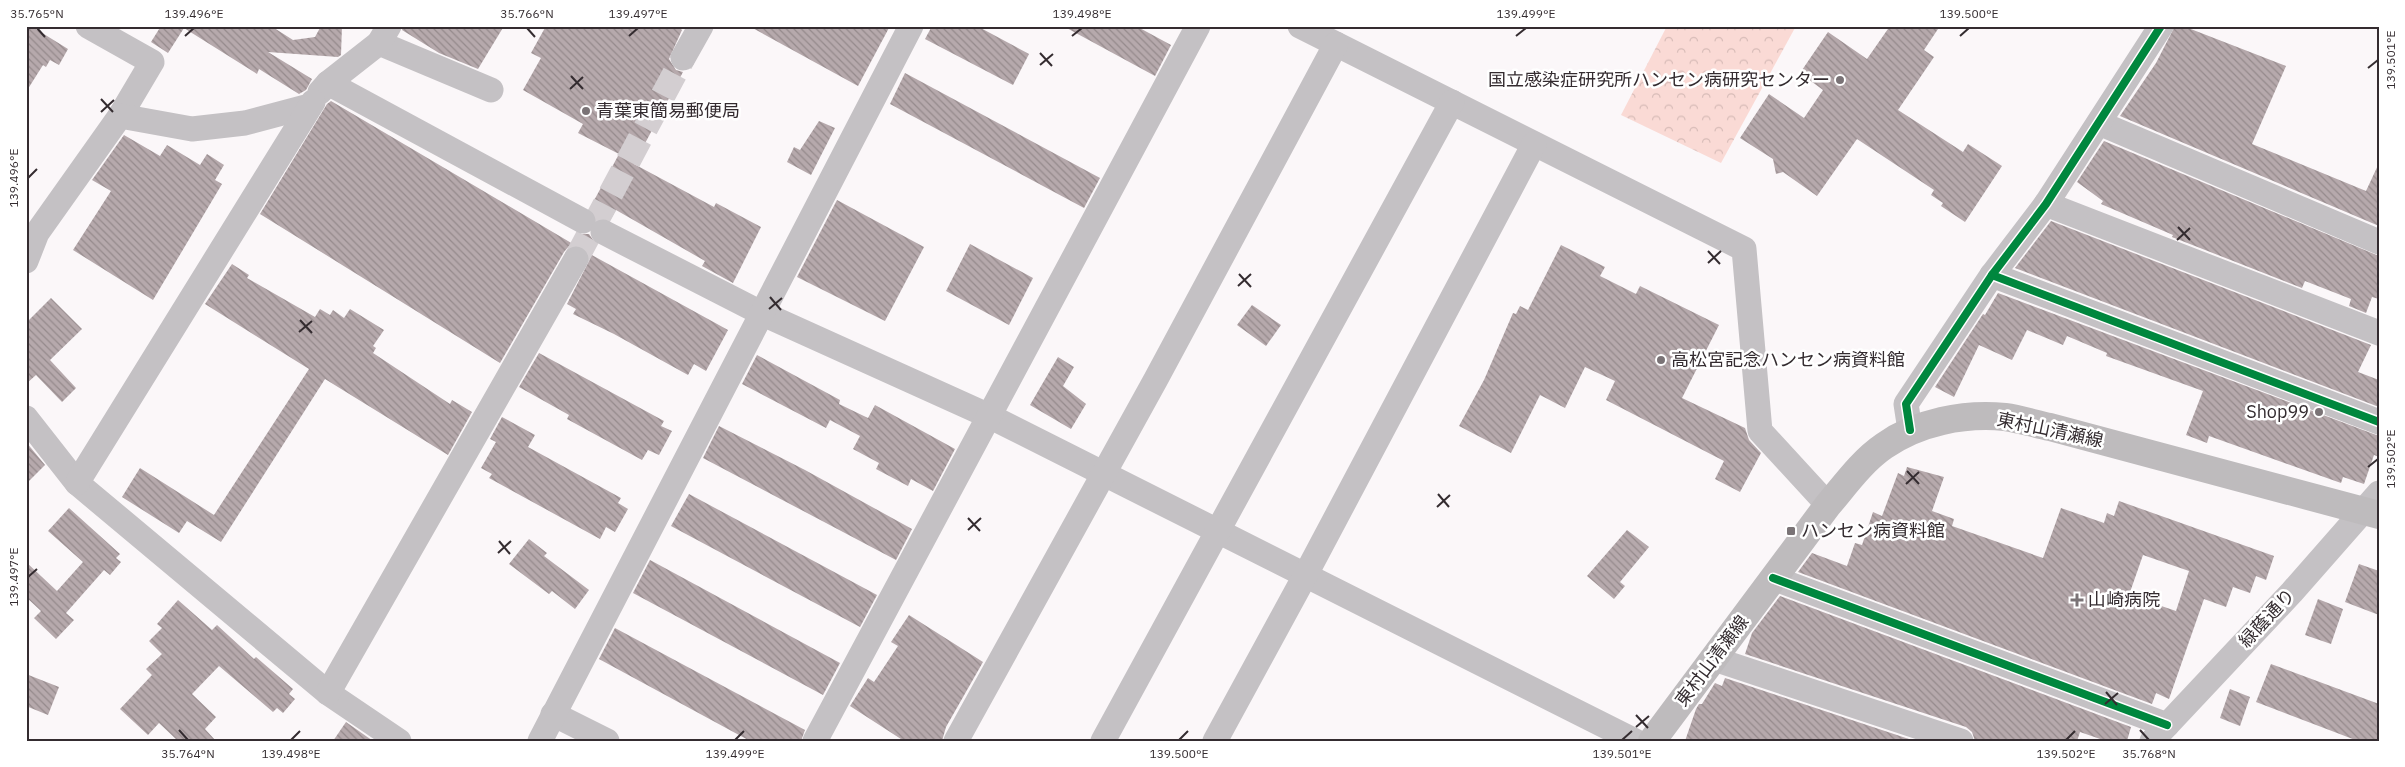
<svg xmlns="http://www.w3.org/2000/svg" width="2405" height="767" viewBox="0 0 2405 767" font-family="'IBM Plex Sans','Noto Sans JP',sans-serif">
  <defs>
    <pattern id="forest-crowns" width="20" height="18" patternUnits="userSpaceOnUse" patternTransform="scale(1.25)"><rect width="20" height="18" fill="#fadad5"/><path d="M2 6a3 3 0 1 1 6 0M12 15a3 3 0 1 1 6 0" fill="none" stroke="#d7bbb7"/></pattern>
    <pattern id="building-back-hatch" width="6" height="6" patternUnits="userSpaceOnUse" patternTransform="scale(1.25)"><rect width="6" height="6" fill="#b6a9ac"/><path d="M-1 5l2 2M0 0l6 6M5-1l2 2" fill="none" stroke="#958a8c"/></pattern>
  </defs>
  <rect width="100%" height="100%" fill="#fbf7f9"/>
  <polygon fill="url(#forest-crowns)" points="1667,26 1796,26 1721,163 1621,115"/>
  <g fill="url(#building-back-hatch)" fill-rule="evenodd">
    <polygon points="26,26 31,26 68,49 59,65 50,60 46,67 43,65 26,92"/>
    <polygon points="161,26 271,26 293,40 315,37 321,26 342,26 341,55 338,57 268,52 312,79 306,90 299,94 259,69 257,74 184,28 168,53 151,42"/>
    <polygon points="403,26 504,26 478,69 439,53 402,30"/>
    <polygon points="546,26 677,26 682,30 669,59 676,70 683,72 634,164 714,207 716,203 761,227 733,283 702,266 705,261 616,210 610,220 597,219 590,208 619,154 578,133 583,124 523,90 541,58 531,53"/>
    <polygon points="749,26 890,26 858,86"/>
    <polygon points="932,26 977,26 1029,54 1013,85 925,39"/>
    <polygon points="1063,26 1136,26 1171,45 1155,76"/>
    <polygon points="1890,26 1940,26 1924,50 1934,57 1898,110 1963,152 1968,144 2002,166 1965,222 1941,206 1943,203 1931,195 1934,190 1857,139 1817,196 1783,172 1776,174 1773,159 1740,138 1769,94 1804,118 1823,90 1800,73 1828,32 1867,59"/>
    <polygon points="2175,26 2183,26 2286,66 2252,144 2366,191 2379,163 2379,226 2120,116 2156,63"/>
    <polygon points="905,73 1100,178 1084,208 890,104"/>
    <polygon points="331,101 573,244 578,234 589,234 596,244 590,254 728,330 706,371 694,364 688,375 614,334 573,314 576,309 567,304 590,259 589,252 583,246 569,246 564,252 500,363 260,214 327,104"/>
    <polygon points="819,121 835,128 811,175 787,162 794,147 800,150"/>
    <polygon points="124,135 160,156 167,145 200,165 207,154 224,165 215,180 222,184 153,300 73,250 111,191 92,180"/>
    <polygon points="2104,141 2379,256 2379,299 2372,297 2366,313 2349,306 2351,299 2305,281 2302,288 2172,237 2173,235 2101,204 2103,201 2077,182"/>
    <polygon points="837,200 924,247 885,321 797,277"/>
    <polygon points="2051,221 2371,345 2358,372 2379,380 2379,407 2015,268"/>
    <polygon points="970,244 1033,278 1009,325 946,291"/>
    <polygon points="1561,245 1605,267 1600,276 1636,294 1640,286 1719,325 1682,398 1745,428 1749,440 1761,453 1740,492 1715,479 1724,461 1606,400 1615,381 1585,367 1565,408 1540,395 1511,453 1459,426 1484,380 1513,313 1516,314 1520,306 1528,310"/>
    <polygon points="232,264 249,275 247,278 315,317 320,309 330,315 333,310 344,318 350,309 384,330 373,346 376,348 373,353 450,404 452,400 472,412 448,455 325,379 221,542 187,521 179,533 122,497 140,468 214,515 309,369 205,304"/>
    <polygon points="1998,293 2379,436 2379,457 2374,455 2364,484 2343,477 2341,483 2209,436 2207,443 2186,435 2203,391 2106,356 2107,353 2067,336 2063,345 2027,330 2012,360 1979,345 1954,397 1935,387 1983,314 1985,315"/>
    <polygon points="51,298 82,329 50,360 76,388 62,402 36,375 26,384 26,323"/>
    <polygon points="1252,305 1281,325 1266,346 1237,325"/>
    <polygon points="539,353 664,421 661,426 672,431 659,455 648,450 642,460 567,419 569,415 519,387"/>
    <polygon points="757,355 840,400 839,404 868,418 875,405 955,449 933,491 911,479 908,486 876,469 879,463 853,449 860,436 830,420 826,428 742,384"/>
    <polygon points="1058,357 1074,367 1063,386 1086,404 1071,429 1030,405"/>
    <polygon points="502,417 535,435 528,447 621,498 618,503 628,509 615,532 606,527 600,539 489,478 492,474 481,468 496,442 490,439"/>
    <polygon points="719,426 805,470 912,529 896,560 703,458"/>
    <polygon points="26,442 45,465 26,484"/>
    <path d="M 1907,467 L 1944,477 L 1932,511 L 1954,519 L 1952,526 L 2043,558 L 2061,508 L 2104,523 L 2107,513 L 2114,516 L 2119,501 L 2274,556 L 2266,580 L 2256,576 L 2250,593 L 2233,587 L 2226,607 L 2204,599 L 2169,699 L 2156,693 L 2152,704 L 1798,572 L 1812,553 L 1847,566 L 1855,543 L 1862,545 L 1873,512 L 1882,516 L 1898,473 L 1904,476 ZM 2143,555 L 2189,571 L 2176,611 L 2129,595 Z"/>
    <polygon points="689,494 877,595 860,627 671,526"/>
    <polygon points="69,508 120,554 116,558 121,562 110,575 104,570 66,613 74,620 56,639 34,618 41,611 26,597 26,562 57,591 83,562 48,531"/>
    <polygon points="1627,530 1649,547 1620,582 1625,586 1614,599 1587,576"/>
    <polygon points="529,539 547,553 544,556 589,590 575,609 552,591 549,594 509,564"/>
    <polygon points="650,560 840,663 823,695 633,593"/>
    <polygon points="2359,564 2379,571 2379,615 2345,602"/>
    <polygon points="1780,596 2131,727 2127,741 2106,741 2080,732 2077,741 1975,741 1972,732 1966,727 1745,654 1752,633"/>
    <polygon points="2318,599 2343,609 2331,644 2305,635"/>
    <polygon points="178,600 212,630 217,625 254,659 256,657 293,689 289,694 295,699 283,713 277,708 273,712 219,666 192,694 216,717 205,729 216,741 178,741 159,723 148,735 120,709 152,675 146,669 162,654 149,641 162,628 157,624"/>
    <polygon points="909,615 983,662 946,727 942,741 904,741 850,706 868,678 874,682 898,646 891,642"/>
    <polygon points="615,628 805,730 801,741 750,741 599,659"/>
    <polygon points="2271,664 2379,704 2379,741 2358,741 2256,702"/>
    <polygon points="26,674 59,687 48,715 26,706"/>
    <polygon points="1725,678 1915,741 1685,741 1696,709 1699,704 1702,704 1715,683 1722,686"/>
    <polygon points="2230,689 2250,697 2240,726 2220,718"/>
    <polygon points="346,722 373,741 333,741"/>
  </g>
  <g fill="none" stroke-linecap="round" stroke-linejoin="round">
    <polyline stroke="#d3ced1" stroke-width="25" stroke-dasharray="25 12" stroke-linecap="butt" points="576,259 683,58"/>
    <g stroke="#c4c1c4" stroke-width="25">
      <polyline points="88,26 152,62 120,116"/>
      <polyline points="1300,26 1744,249 1760,431 1828,505"/>
      <polyline points="379,43 491,90"/>
      <polyline points="683,58 701,26"/>
      <polyline points="328,83 583,221"/>
      <polyline points="320,92 328,83 379,43 389,26"/>
      <polyline points="2099,123 2379,242"/>
      <polyline points="2046,204 2379,333"/>
      <polyline points="603,232 761,313 989,416 1635,741"/>
      <polyline points="26,261 37,233 120,116 192,129 245,123 309,106"/>
      <polyline points="1992,275 2379,422"/>
      <polyline points="26,418 77,483 328,693 399,741"/>
      <polyline points="1910,430 1906,404 1992,275 2046,204 2161,26"/>
      <polyline points="77,483 313,102"/>
      <polyline points="1773,578 2167,725"/>
      <polyline points="1714,659 1961,741"/>
      <polyline points="328,693 576,259"/>
      <polyline points="553,714 607,741"/>
      <polyline points="540,741 911,26"/>
      <polyline points="815,741 1198,26"/>
      <polyline points="956,741 1156,379 1336,44"/>
      <polyline points="1103,741 1452,102"/>
      <polyline points="1215,741 1306,574 1534,144"/>
      <polyline points="2152,741 2292,592 2379,493"/>
    </g>
    <path stroke="#bebbbd" stroke-width="28" d="M 1652,741 L 1828,505 C 1845,485 1862,461 1884,446 C 1918,422 1964,413 2005,417 C 2020,419 2035,424 2050,427 L 2379,515"/>
    <defs>
      <g id="cycleway">
        <polyline points="1992,275 2379,422"/>
        <polyline points="1910,430 1906,404 1992,275 2046,204 2161,26"/>
        <polyline points="1773,578 2167,725"/>
      </g>
    </defs>
    <use href="#cycleway" stroke="#fff" stroke-width="11"/>
    <use href="#cycleway" stroke="#00873e" stroke-width="8"/>
  </g>
  <path fill="none" stroke="#342c30" stroke-width="2" d="M 37,28 L 45,37M 527,28 L 535,37M 185,36 L 194,28M 629,36 L 638,28M 1072,36 L 1082,28M 1516,36 L 1526,28M 1960,36 L 1969,28M 1040,53 L 1052,66M 1040,65 L 1053,54M 2368,68 L 2378,60M 571,76 L 583,89M 570,89 L 583,77M 101,99 L 113,112M 101,112 L 114,100M 28,178 L 37,169M 2178,227 L 2190,240M 2177,240 L 2190,228M 1708,251 L 1720,264M 1708,263 L 1721,251M 1239,274 L 1251,287M 1238,286 L 1251,274M 770,297 L 781,310M 769,309 L 782,298M 300,320 L 312,333M 299,332 L 312,321M 2368,467 L 2378,459M 1907,471 L 1919,484M 1906,484 L 1919,472M 1438,494 L 1449,507M 1437,507 L 1450,495M 968,518 L 980,531M 968,530 L 981,518M 499,541 L 510,554M 498,553 L 511,541M 28,577 L 37,569M 2106,692 L 2117,705M 2105,704 L 2118,693M 1636,715 L 1648,728M 1636,727 L 1649,716M 179,730 L 188,740M 2140,730 L 2149,740M 291,740 L 300,731M 735,740 L 744,731M 1179,740 L 1188,731M 1622,740 L 1632,731M 2066,740 L 2075,731"/>
  <g fill="#7a7376" stroke="#fff" stroke-width="2">
    <circle cx="1840" cy="80" r="5"/>
    <circle cx="586" cy="111" r="5"/>
    <circle cx="1661" cy="360" r="5"/>
    <circle cx="2319" cy="412" r="5"/>
    <rect x="1786" y="526" width="10" height="10" rx="2.5"/>
    <path d="M2074.5 592.5h5v5h5v5h-5v5h-5v-5h-5v-5h5z"/>
  </g>
  <g text-anchor="middle" stroke-width="5" stroke-linejoin="round" paint-order="stroke">
    <g font-size="18" fill="#342c30" stroke="#fff" text-anchor="start">
      <text x="1830" y="86" text-anchor="end">国立感染症研究所ハンセン病研究センター</text>
      <text x="596" y="117">青葉東簡易郵便局</text>
      <text x="1671" y="366">高松宮記念ハンセン病資料館</text>
      <text x="2309" y="418" text-anchor="end">Shop99</text>
      <text x="1801" y="537">ハンセン病資料館</text>
      <text x="2088" y="606">山崎病院</text>
    </g>
    <g font-size="18" fill="#342c30" stroke="#fff">
      <text transform="translate(2050 430) rotate(12)" y="6">東村山清瀬線</text>
      <text transform="translate(2267 618) rotate(-47)" y="6">緑蔭通り</text>
      <text transform="translate(1712 661) rotate(-53)" y="6">東村山清瀬線</text>
    </g>
  </g>
  <rect width="2405" height="767" fill="none" stroke="#ffffff" stroke-width="55"/>
  <rect x="28" y="28" width="2350" height="712" fill="none" stroke="#342c30" stroke-width="2"/>
  <g font-size="12" text-anchor="middle" fill="#342c30">
    <text x="37" y="18">35.765°N</text>
    <text x="194" y="18">139.496°E</text>
    <text x="527" y="18">35.766°N</text>
    <text x="638" y="18">139.497°E</text>
    <text x="1082" y="18">139.498°E</text>
    <text x="1526" y="18">139.499°E</text>
    <text x="1969" y="18">139.500°E</text>
    <text transform="translate(2391 60) rotate(-90)" y="4">139.501°E</text>
    <text transform="translate(14 178) rotate(-90)" y="4">139.496°E</text>
    <text transform="translate(2391 459) rotate(-90)" y="4">139.502°E</text>
    <text transform="translate(14 577) rotate(-90)" y="4">139.497°E</text>
    <text x="188" y="758">35.764°N</text>
    <text x="291" y="758">139.498°E</text>
    <text x="735" y="758">139.499°E</text>
    <text x="1179" y="758">139.500°E</text>
    <text x="1622" y="758">139.501°E</text>
    <text x="2066" y="758">139.502°E</text>
    <text x="2149" y="758">35.768°N</text>
  </g>
</svg>
